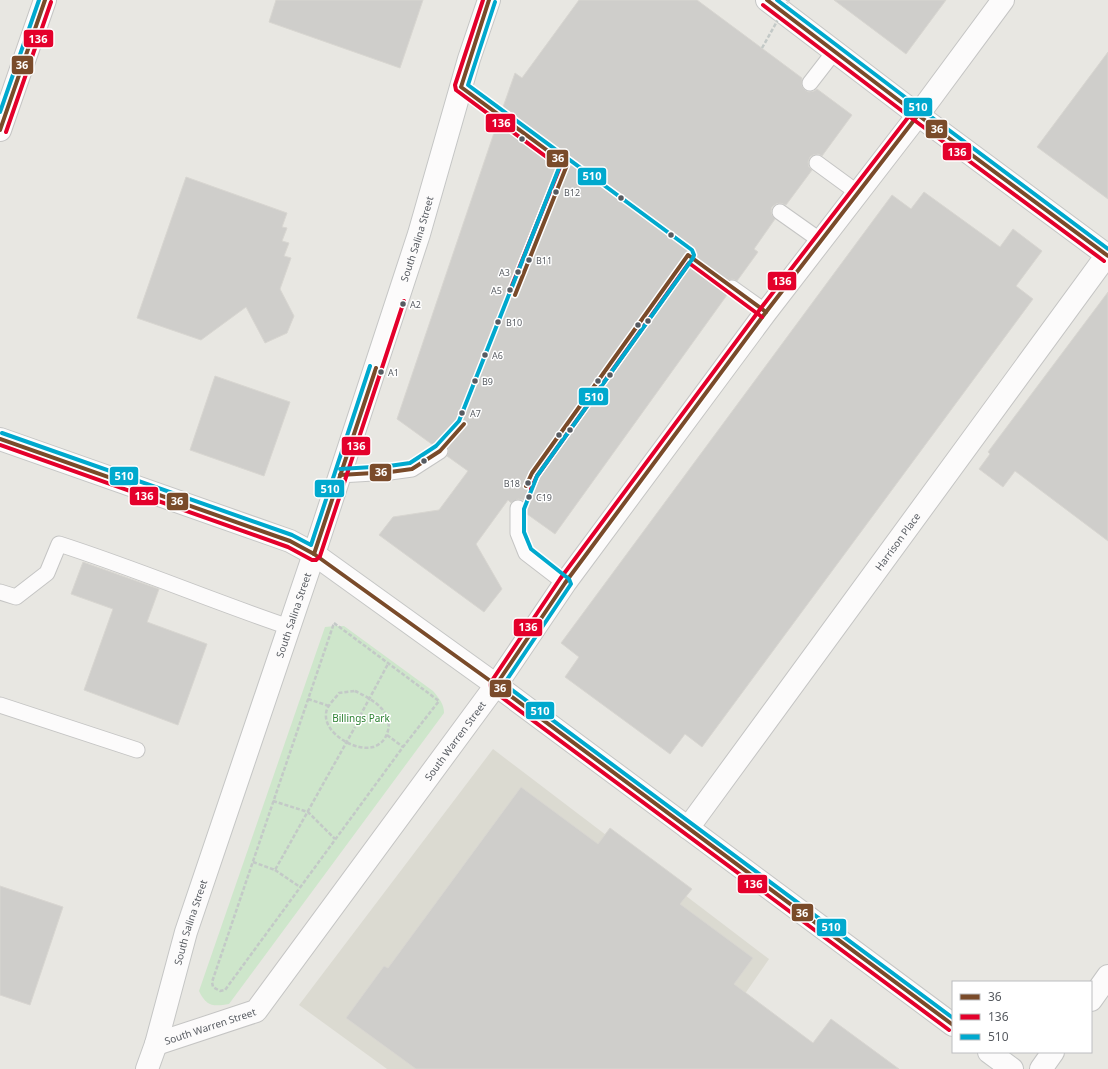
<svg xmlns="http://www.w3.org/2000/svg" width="1108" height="1069" viewBox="0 0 1108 1069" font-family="'Noto Sans',sans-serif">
  <rect width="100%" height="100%" fill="#e8e7e2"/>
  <polygon fill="#dbdad1" points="493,749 769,959 693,1069 387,1069 299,1005"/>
  <path fill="#cee6cb" d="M 335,626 L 344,626 L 433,691 C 439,698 444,704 444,713 L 229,1004 C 213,1007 206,1006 199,991 L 325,627 Z"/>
  <g fill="#cfcecb" stroke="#d8d6d1">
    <polygon points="276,0 423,0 400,68 269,22"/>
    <polygon points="579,0 697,0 802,78 802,86 805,90 809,92 814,91 817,89 852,115 822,156 818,154 813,155 810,157 808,162 809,167 812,170 786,205 780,203 776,204 772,207 771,211 772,215 775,219 754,249 758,252 737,281 732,279 729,280 725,283 723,288 724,292 727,295 555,534 527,514 526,504 523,500 518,499 511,503 508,500 476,544 502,589 484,612 379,535 393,517 439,510 468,471 447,456 449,450 447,446 444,443 439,442 433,445 397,419 497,124 504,124 507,122 509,117 508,112 503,107 515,73 522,78"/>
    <polygon points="834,0 946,0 906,54"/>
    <polygon points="1108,52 1108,199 1037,147"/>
    <polygon points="186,177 287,213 282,227 287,228 282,241 289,243 284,256 291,258 280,289 294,316 287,333 265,343 246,307 201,340 137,318"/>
    <polygon points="924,192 1000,247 1013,229 1042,251 1016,286 1033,299 702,747 685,734 670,754 565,677 579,657 561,643 892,195 911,209"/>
    <polygon points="1108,292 1108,541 1015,471 1003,487 979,469 990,454 988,452"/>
    <polygon points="215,376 290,402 264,476 190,450"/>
    <polygon points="83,562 159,589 147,622 207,644 178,725 84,690 113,609 71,594"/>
    <polygon points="521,787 598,844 610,828 692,889 680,904 753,958 734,984 813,1043 831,1019 899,1069 416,1069 346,1018 384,966 388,968"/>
    <polygon points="0,886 63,907 30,1005 0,995"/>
  </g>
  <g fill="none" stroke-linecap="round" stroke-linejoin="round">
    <defs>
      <g id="service">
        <polyline points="810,83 834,52"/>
        <polyline points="461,87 500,116"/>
        <polyline points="817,163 858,193"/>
        <polyline points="780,212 821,241"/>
        <polyline points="732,288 766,312"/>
        <polyline points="340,475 390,472 412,469 440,451"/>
        <polyline points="518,508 518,533 526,553 565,583"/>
        <path d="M 0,592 L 16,597 L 47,573 L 59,544 C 137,569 212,601 289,627"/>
        <polyline points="0,705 137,750"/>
      </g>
      <g id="minor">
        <path id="s1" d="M 688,828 L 1107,255"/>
        <path id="s2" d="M 156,1044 L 256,1011 L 496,685 L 565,583 L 766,312 L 918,115 L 1003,0"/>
      </g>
      <g id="tertiary">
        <polyline points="0,130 45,0"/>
        <polyline points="1091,1000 1108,976"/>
        <polyline points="1041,1069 1053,1052"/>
      </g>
      <g id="secondary">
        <polyline points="767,0 918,115 1108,256"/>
        <polyline points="0,439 290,541 314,554 496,685 953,1025"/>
        <polyline points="989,1052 1012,1069"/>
        <path id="s3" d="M 147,1069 L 156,1044 L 186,932 L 314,554 L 419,234 L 469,59 L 489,0"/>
      </g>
    </defs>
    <use href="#service" stroke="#c5c5c4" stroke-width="17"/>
    <use href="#minor" stroke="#c5c5c4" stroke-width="24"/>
    <use href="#tertiary" stroke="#c5c5c4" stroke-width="24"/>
    <use href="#secondary" stroke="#c5c6c5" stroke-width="24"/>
    <g stroke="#c3c9c7" stroke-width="2.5" stroke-dasharray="4 2" stroke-linecap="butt">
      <polygon points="334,623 439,701 403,747 225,990 220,991 213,987 212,982"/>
      <path d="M 355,691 C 372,699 397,713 386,736 C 384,741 378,746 373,747 C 355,752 324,733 326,714 C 326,706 335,699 339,693 Z"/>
      <polyline points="308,699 329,706"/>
      <polyline points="360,716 388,664"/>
      <polyline points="387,735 403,747"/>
      <polyline points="273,801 308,812 335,839"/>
      <polyline points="253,862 275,870 355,727"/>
      <polyline points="275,870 300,887"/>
    </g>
    <use href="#service" stroke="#fcfbfb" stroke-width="15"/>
    <use href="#minor" stroke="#fcfbfb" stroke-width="22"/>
    <use href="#tertiary" stroke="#fcfbfb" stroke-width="22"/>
    <use href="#secondary" stroke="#fcfbfb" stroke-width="22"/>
    <polyline stroke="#c3c9c7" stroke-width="2.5" stroke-dasharray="4 2" stroke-linecap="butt" points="762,48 789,0"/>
    <defs>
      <g id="bus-1">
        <polyline points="489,0 461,87 567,165 515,295"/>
        <polyline points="767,0 918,115 1108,256"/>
        <polyline points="0,130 45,0"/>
        <polyline points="0,439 290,541 314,554 496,685 953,1025"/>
        <polyline points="340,475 390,472 412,469 440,451 464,424"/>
        <polyline points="526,486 532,473 688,255 766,312"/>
        <polyline points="314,554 376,368"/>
        <polyline points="496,685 565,583 766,312 918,115"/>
      </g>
      <g id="bus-2">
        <polyline points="483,0 455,85 456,90 560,167 509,293"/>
        <polyline points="763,5 914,120 1104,261"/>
        <polyline points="913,111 761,308 560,579 491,682 490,685 492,690 949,1030"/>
        <polyline points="6,132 51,2"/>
        <polyline points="0,445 288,547 312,560 316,560 320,556 404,301"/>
        <polyline points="531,489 537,476 689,263 762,317"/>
      </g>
      <g id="bus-3">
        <polyline points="777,0 922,110 1108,249"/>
        <polyline points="495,2 468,85 692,250 694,255 693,258 537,476 524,509 524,532 531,549 569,579 571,584 504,684 953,1018"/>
        <polyline points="0,112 39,0"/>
        <polyline points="2,433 292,535 311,545 370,366"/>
        <polyline points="340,469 389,466 410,463 436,446 459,421 561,163"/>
      </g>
    </defs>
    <use href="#bus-1" stroke="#fff" stroke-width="7"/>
    <use href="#bus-2" stroke="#fff" stroke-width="7"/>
    <use href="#bus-3" stroke="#fff" stroke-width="7"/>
    <use href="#bus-1" stroke="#7a4b2a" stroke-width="4"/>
    <use href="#bus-2" stroke="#e4002b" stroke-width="4"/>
    <use href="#bus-3" stroke="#00a9ce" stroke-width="4"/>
  </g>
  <g fill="#575b61" stroke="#fff" stroke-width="1.5">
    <circle cx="522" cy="139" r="3.5"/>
    <circle cx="556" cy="192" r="3.5"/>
    <circle cx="621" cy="198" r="3.5"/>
    <circle cx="671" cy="235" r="3.5"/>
    <circle cx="529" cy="260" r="3.5"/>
    <circle cx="518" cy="272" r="3.5"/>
    <circle cx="510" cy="290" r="3.5"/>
    <circle cx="403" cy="304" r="3.5"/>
    <circle cx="648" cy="321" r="3.5"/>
    <circle cx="498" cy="322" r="3.5"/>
    <circle cx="638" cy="325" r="3.5"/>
    <circle cx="485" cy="355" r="3.5"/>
    <circle cx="381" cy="372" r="3.5"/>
    <circle cx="610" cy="375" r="3.5"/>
    <circle cx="475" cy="381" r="3.5"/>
    <circle cx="598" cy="381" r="3.5"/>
    <circle cx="462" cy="413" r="3.5"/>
    <circle cx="570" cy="430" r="3.5"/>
    <circle cx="559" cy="435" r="3.5"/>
    <circle cx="424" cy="461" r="3.5"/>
    <circle cx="528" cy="483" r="3.5"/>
    <circle cx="529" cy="497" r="3.5"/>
  </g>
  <g text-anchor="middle" stroke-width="3" stroke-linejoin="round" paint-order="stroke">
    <g font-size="9" fill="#575b61" stroke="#fff" text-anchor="start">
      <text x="564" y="196">B12</text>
      <text x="536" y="264">B11</text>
      <text x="510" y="276" text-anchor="end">A3</text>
      <text x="502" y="294" text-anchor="end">A5</text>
      <text x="410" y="308">A2</text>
      <text x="506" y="326">B10</text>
      <text x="492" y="359">A6</text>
      <text x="388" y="376">A1</text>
      <text x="482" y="385">B9</text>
      <text x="470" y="417">A7</text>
      <text x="520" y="487" text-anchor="end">B18</text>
      <text x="536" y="501">C19</text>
    </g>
    <g font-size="10" fill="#575b61" stroke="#fff">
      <text dy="4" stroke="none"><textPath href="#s3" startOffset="873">South Salina Street</textPath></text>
      <text dy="4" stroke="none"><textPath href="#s1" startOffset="355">Harrison Place</textPath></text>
      <text dy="4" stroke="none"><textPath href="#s3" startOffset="477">South Salina Street</textPath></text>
      <text dy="4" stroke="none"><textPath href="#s2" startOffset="441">South Warren Street</textPath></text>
      <text dy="4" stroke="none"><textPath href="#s3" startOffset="153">South Salina Street</textPath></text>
      <text dy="4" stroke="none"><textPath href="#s2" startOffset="57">South Warren Street</textPath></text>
    </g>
    <g font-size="10" fill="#2e8233" stroke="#fff">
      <text x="361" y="722">Billings Park</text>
    </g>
  </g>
  <g stroke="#fff" stroke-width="1.5">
    <rect x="23" y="29" width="31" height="19" rx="4" fill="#e4002b"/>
    <rect x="11" y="55" width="23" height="20" rx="4" fill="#7a4b2a"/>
    <rect x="903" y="97" width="30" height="20" rx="4" fill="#00a9ce"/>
    <rect x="485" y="113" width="31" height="20" rx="4" fill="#e4002b"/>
    <rect x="925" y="119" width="23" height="20" rx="4" fill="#7a4b2a"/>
    <rect x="942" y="142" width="30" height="19" rx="4" fill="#e4002b"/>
    <rect x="546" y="149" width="23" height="19" rx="4" fill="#7a4b2a"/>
    <rect x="577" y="167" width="30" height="19" rx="4" fill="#00a9ce"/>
    <rect x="767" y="271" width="30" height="20" rx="4" fill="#e4002b"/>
    <rect x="578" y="387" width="31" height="19" rx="4" fill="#00a9ce"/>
    <rect x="341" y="436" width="30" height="20" rx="4" fill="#e4002b"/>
    <rect x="369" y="463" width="23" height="19" rx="4" fill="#7a4b2a"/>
    <rect x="109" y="466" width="30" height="20" rx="4" fill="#00a9ce"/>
    <rect x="314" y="479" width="31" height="19" rx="4" fill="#00a9ce"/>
    <rect x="129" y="486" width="30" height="20" rx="4" fill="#e4002b"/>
    <rect x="166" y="492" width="23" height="19" rx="4" fill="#7a4b2a"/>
    <rect x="513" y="618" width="30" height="19" rx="4" fill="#e4002b"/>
    <rect x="489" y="679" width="23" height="19" rx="4" fill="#7a4b2a"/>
    <rect x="525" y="701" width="30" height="19" rx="4" fill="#00a9ce"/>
    <rect x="737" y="874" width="31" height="20" rx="4" fill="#e4002b"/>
    <rect x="791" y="903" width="23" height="19" rx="4" fill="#7a4b2a"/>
    <rect x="816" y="918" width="31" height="19" rx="4" fill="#00a9ce"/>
  </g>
  <g font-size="11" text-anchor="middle" font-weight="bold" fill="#fff">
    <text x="38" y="43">136</text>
    <text x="22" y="69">36</text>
    <text x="918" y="111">510</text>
    <text x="501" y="127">136</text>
    <text x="937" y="133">36</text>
    <text x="957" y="156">136</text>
    <text x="558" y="162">36</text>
    <text x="592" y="180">510</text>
    <text x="782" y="285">136</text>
    <text x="594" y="401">510</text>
    <text x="356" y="450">136</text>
    <text x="381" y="476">36</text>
    <text x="124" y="480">510</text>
    <text x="330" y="493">510</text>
    <text x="144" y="500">136</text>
    <text x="177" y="505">36</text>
    <text x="528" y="631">136</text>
    <text x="500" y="692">36</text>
    <text x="540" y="715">510</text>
    <text x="753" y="888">136</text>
    <text x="802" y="917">36</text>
    <text x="831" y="931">510</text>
  </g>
  <rect x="952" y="981" width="140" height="72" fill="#ffffff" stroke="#bcbdc0"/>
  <rect x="960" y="994" width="20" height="6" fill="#7a4b2a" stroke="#bcbdc0"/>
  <text x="988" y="1001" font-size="12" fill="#575b61">36</text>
  <rect x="960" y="1014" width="20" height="6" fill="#e4002b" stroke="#bcbdc0"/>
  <text x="988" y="1021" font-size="12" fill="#575b61">136</text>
  <rect x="960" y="1034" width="20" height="6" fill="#00a9ce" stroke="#bcbdc0"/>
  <text x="988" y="1041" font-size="12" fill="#575b61">510</text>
</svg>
